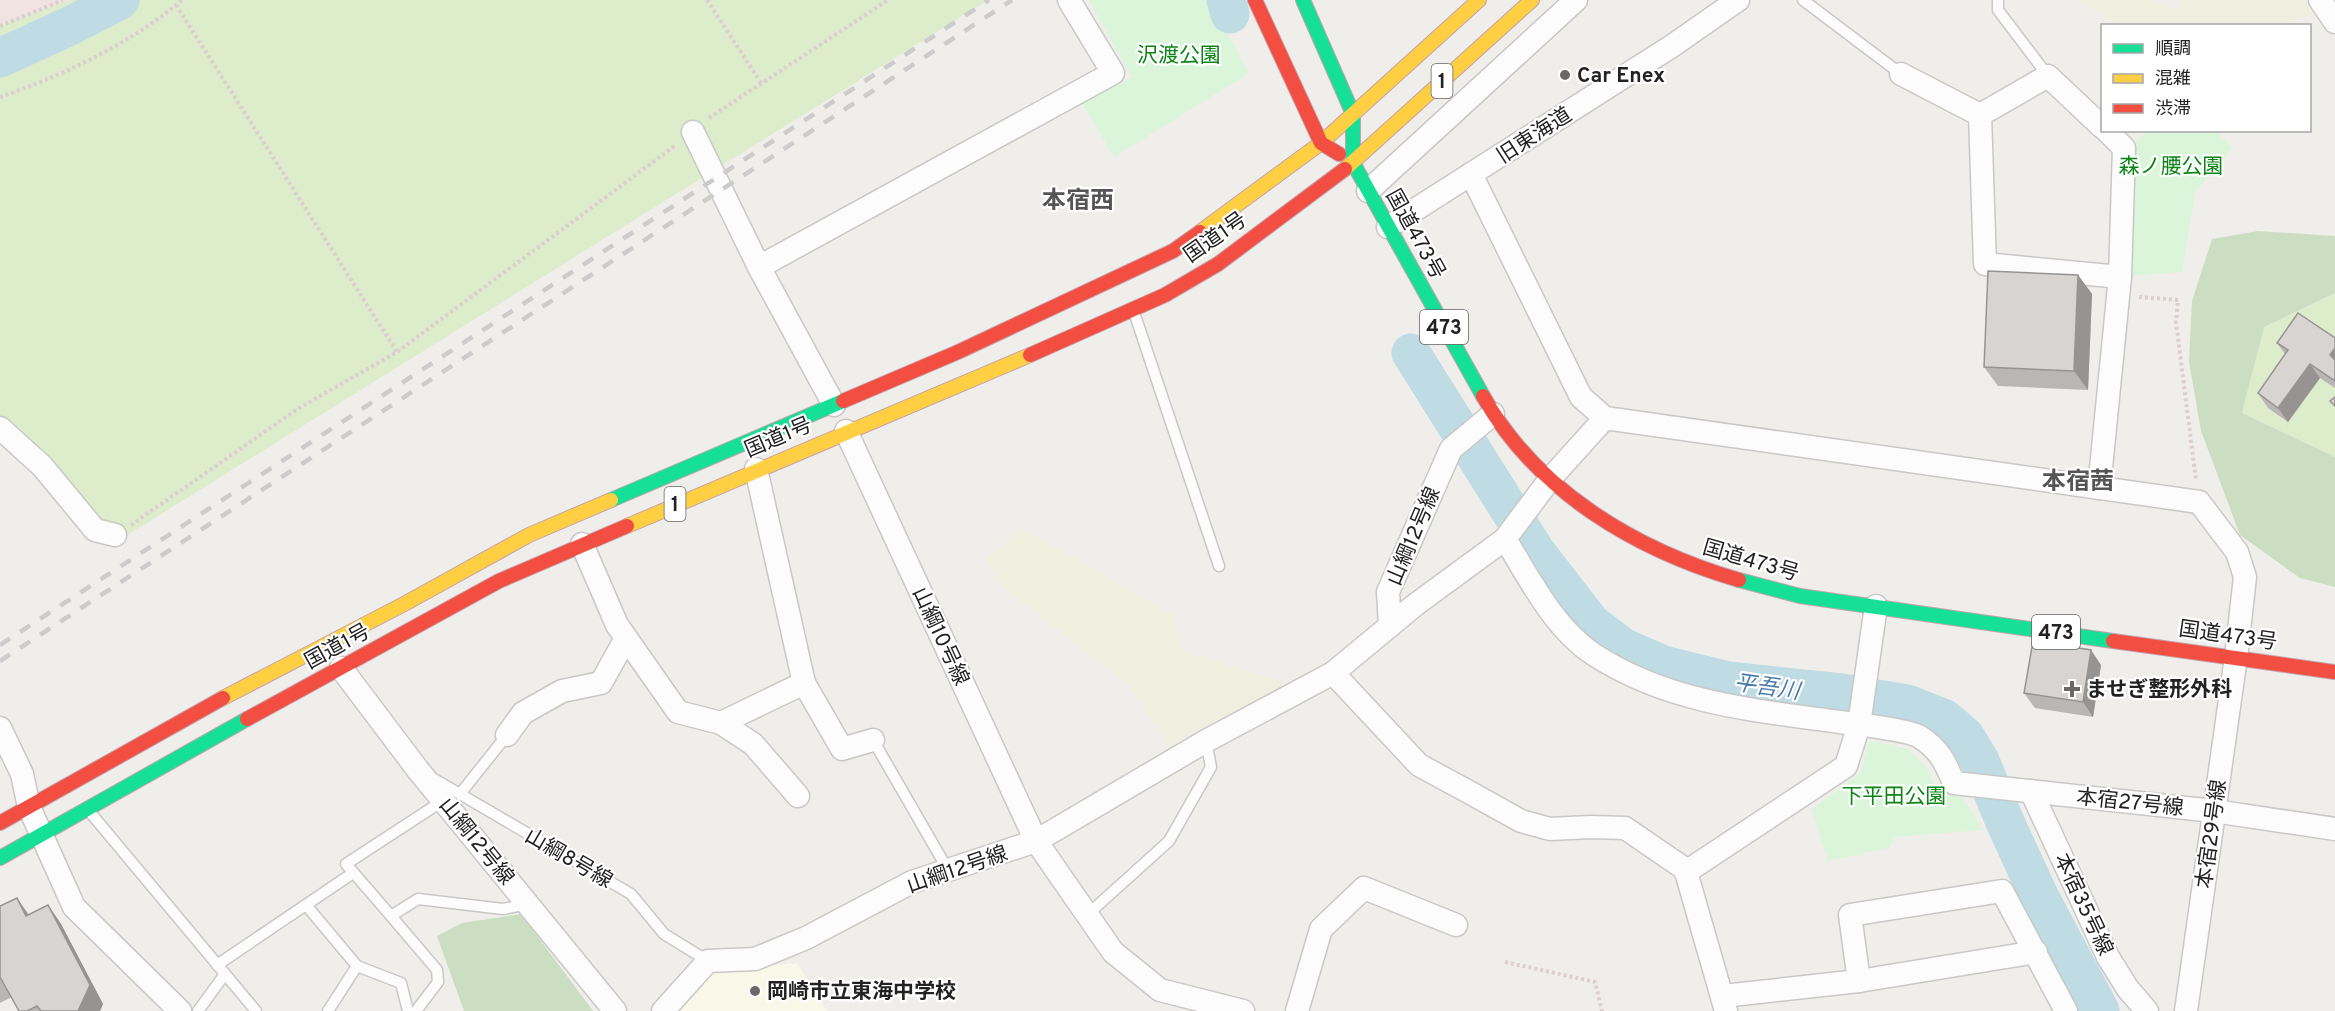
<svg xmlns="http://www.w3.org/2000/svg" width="2335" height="1011" viewBox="0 0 2335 1011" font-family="Overpass,'Noto Sans JP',sans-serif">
  <rect width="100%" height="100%" fill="#f0eeeb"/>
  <polygon fill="#f1e3e1" points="0,0 70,0 0,25"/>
  <polygon fill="#f8f7e8" points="797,963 827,1011 680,1011 711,971"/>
  <g fill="#efefdf">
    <polygon points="2079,0 2153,0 2176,10 2181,0 2304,0 2315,14 2278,25 2119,25"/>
    <polygon points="1022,528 1173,615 1183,651 1288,684 1167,746 1130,685 1001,586 987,559"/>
  </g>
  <g fill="#ddeccb">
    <polygon points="70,0 988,0 113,544 0,434 0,25"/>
    <polygon points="2335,293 2335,457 2242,413 2264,327"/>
  </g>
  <g fill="#cbdec1">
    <polygon points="2258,231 2335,236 2335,293 2264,327 2242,413 2335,457 2335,587 2300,578 2240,535 2201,431 2189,362 2192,301 2212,239"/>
    <polygon points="521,914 593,1011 464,1011 437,936 462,923"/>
  </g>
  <g fill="#daf5da">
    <polygon points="1089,0 1208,0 1249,73 1114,157 1082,103 1132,77"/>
    <polygon points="2149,131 2216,131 2232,148 2195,192 2182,272 2131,276 2135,142"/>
    <polygon points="1870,741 1908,749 1930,772 1936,792 1962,796 1983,830 1895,837 1889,848 1828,861 1812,809 1860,774"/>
  </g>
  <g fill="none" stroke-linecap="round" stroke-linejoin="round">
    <g stroke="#bfdbe3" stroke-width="39">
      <polyline points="1226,0 1230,14"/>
      <polyline points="0,58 72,25 120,0"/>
      <polyline points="1411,353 1536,552 1591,623 1624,648 1663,665 1728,681 1842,693 1907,704 1945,719 1965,736 1980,761 2005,822 2039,896 2100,1011"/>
    </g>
    <defs>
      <g id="lane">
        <polyline points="1803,0 1901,74"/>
        <polyline points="1998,0 1998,10 2048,76"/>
        <polyline points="1134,312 1219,566"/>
        <polyline points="873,740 948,870"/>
        <polyline points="436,780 631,894 664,934 708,961"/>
        <polyline points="460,794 507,735"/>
        <polyline points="89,811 256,1011"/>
        <polyline points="306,905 357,966 401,983 408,1011"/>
        <polyline points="1087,915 1169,841 1211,767 1206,741"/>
        <polyline points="391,916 346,864 444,800"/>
        <polyline points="217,965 353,873"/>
        <polyline points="198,1011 225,974"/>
        <polyline points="328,1011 357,966"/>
        <polyline points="416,1011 438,982 437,970 391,916 418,899 503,909 528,904"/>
      </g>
      <g id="street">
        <polyline points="2320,0 2335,22"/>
        <polyline points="1901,74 1980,115"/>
        <polyline points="2102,127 2048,76 1980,115 1985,264 2120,277"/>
        <polyline points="693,132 759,267 834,405"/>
        <polyline points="1471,174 1581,397 1605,418 2199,502 2237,552 2245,577 2236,657 2186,1011"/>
        <polyline points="1368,191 1576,0"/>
        <polyline points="1388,227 1672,46 1738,0"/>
        <polyline points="759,267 1113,73 1069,0"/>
        <polyline points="0,428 42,466 95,530 115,535"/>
        <polyline points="846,431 1036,841 1113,952 1160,990 1243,1011"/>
        <polyline points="756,469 804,683 842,749 873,740"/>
        <polyline points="2099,488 2120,277 2124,148 2106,130"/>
        <path d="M 1505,539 C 1530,579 1553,627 1593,654 C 1668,703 1753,710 1840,722 C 1855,724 1910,730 1920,737 C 1940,750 1945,762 1954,783 L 2214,811 L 2335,829"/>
        <polyline points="582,544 617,625 678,712 721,723 804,683"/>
        <polyline points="1390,626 1388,592 1451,449 1493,414"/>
        <polyline points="341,668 418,770 615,1011"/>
        <polyline points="1333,673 1419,765 1467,791 1521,821 1550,829 1590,827 1625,828 1682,867 1686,872 1726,1011"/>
        <polyline points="721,723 753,744 798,796"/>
        <polyline points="0,728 22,774 29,807 74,907 180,1011"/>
        <polyline points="507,735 523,713 562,691 601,683 626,638"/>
        <polyline points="2031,791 2108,957 2128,989 2147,1011"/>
        <polyline points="1686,872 1846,766 1859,725 1876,606"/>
        <polyline points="1859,981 1850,915 2002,891 2066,1011"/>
        <polyline points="1723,996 1859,981 2036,952"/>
        <polyline points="663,1011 708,961 755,959 806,938 912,882 1036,841 1206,741 1333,673 1415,605 1505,539 1550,479 1605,418"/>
        <polyline points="1297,1011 1321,929 1364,888 1456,925"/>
      </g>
      <g id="fast">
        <polyline points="1303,0 1353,114 1353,163 1483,396"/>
        <polyline points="611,500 843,401"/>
        <polyline points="1739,580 1800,596 2113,641"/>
        <polyline points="0,858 247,719"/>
      </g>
      <g id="slow">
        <polyline points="1345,169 1532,0"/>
        <polyline points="1200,232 1321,143 1479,0"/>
        <polyline points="627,526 1030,355"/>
        <polyline points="223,698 406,603 529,535 611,500"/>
      </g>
      <g id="jam">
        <polyline points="1255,0 1321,143 1339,154"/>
        <polyline points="1030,355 1165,295 1218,264 1345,169"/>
        <path d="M 1483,396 C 1536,491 1636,550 1739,580"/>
        <polyline points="843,401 958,352 1173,251 1200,232"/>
        <polyline points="2113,641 2335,672"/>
        <polyline points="247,719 499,581 627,526"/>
        <polyline points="0,823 223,698"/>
      </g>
    </defs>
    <use href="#lane" stroke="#c9c8c7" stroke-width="13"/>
    <use href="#street" stroke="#c9c8c7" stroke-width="25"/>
    <use href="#fast" stroke="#c5a2ac" stroke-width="16"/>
    <use href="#slow" stroke="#c5a2ac" stroke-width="16"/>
    <use href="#jam" stroke="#c5a2ac" stroke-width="16"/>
    <g stroke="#dccecd" stroke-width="4" stroke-dasharray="3 3" stroke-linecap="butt">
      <polyline points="707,0 761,83"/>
      <polyline points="176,5 397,352"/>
      <polyline points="0,26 63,0"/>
      <path d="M 0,97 C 62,76 132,43 182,0"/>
      <polyline points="709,118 888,0"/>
      <polyline points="2139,297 2178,300 2176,322 2196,480"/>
      <polyline points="131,525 299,408 397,352 676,145"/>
      <polyline points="1505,962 1595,982 1602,1011"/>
    </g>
    <use href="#lane" stroke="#fdfcfc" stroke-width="10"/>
    <use href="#street" stroke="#fdfcfc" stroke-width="22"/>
    <use href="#fast" stroke="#16e098" stroke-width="14"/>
    <use href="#slow" stroke="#ffcf43" stroke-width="14"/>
    <use href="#jam" stroke="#f24e42" stroke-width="14"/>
    <g stroke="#ccc" stroke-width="4.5" stroke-dasharray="12 12" stroke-linecap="butt">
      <polyline points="0,645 989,0"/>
      <polyline points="0,661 1012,0"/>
    </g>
  </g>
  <g fill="#b9b6b5">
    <polygon points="2078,275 2092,294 2088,390 1998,386 1984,367"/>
    <polygon points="2335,338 2335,388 2320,378 2288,422 2268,408 2258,393 2285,354 2277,343"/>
    <polygon points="2101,665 2093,717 2035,708 2024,693"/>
    <polygon points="48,905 61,924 103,1004 100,1011 19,1011 12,997 0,1003 0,906 28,915"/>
  </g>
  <g fill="#969493">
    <polygon points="2078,275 2092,294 2088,390 2074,371"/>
    <polygon points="2335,348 2335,362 2330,355"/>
    <polygon points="2310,364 2320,378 2288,422 2278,408"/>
    <polygon points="2091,650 2101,665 2093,717 2083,702"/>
    <polygon points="17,898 31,918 26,916"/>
    <polygon points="48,905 61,924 103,1004 100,1011 78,1011"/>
  </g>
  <g fill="#d7d4d2" stroke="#969493" stroke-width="1.5">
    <polygon points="1988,271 2078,275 2074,371 1984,367"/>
    <polygon points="2298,313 2335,338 2335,348 2330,355 2335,360 2335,381 2310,364 2278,408 2258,393 2288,350 2277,343"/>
    <polygon points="2335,397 2335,406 2330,401"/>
    <polygon points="2033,641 2091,650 2083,702 2024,693"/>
    <polygon points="17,898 26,916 48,905 90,985 78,1011 41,1011 37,1006 27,1011 19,1011 0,977 0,906"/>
  </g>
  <g fill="#6a6968" stroke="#fff" stroke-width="2">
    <circle cx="1565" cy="75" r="6"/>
    <path d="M2069 680h6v6h6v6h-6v6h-6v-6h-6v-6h6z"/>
    <circle cx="755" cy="991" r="6"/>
  </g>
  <g text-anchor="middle" stroke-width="4.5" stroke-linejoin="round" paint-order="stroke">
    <g fill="#fff" stroke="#646464" stroke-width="1.5">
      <rect x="1431.5" y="64" width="21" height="34" rx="4.5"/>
      <rect x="1420" y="310" width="48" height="34" rx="4.5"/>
      <rect x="664.5" y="487" width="21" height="34" rx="4.5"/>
      <rect x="2032" y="615" width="48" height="34" rx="4.5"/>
    </g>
    <g font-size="20" font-weight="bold" fill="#222">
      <text x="1442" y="88">1</text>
      <text x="1444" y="334">473</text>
      <text x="675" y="511">1</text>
      <text x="2056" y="639">473</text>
    </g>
    <g font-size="21" fill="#0c8416" stroke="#fff">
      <text x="1179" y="62">沢渡公園</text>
      <text x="2171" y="173">森ノ腰公園</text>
      <text x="1894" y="803">下平田公園</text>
    </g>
    <g font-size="21" font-weight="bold" fill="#222" stroke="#fff" text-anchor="start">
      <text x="1577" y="82">Car Enex</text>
      <text x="2086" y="696">ませぎ整形外科</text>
      <text x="767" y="998">岡崎市立東海中学校</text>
    </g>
    <g font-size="21" fill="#222" stroke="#fff">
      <text transform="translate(1534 135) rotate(-33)" y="7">旧東海道</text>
      <text transform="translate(1416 234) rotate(61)" y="7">国道473号</text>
      <text transform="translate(1215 237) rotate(-35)" y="7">国道1号</text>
      <text transform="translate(778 437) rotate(-23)" y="7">国道1号</text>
      <text transform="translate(1413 536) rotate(-67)" y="7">山綱12号線</text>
      <text transform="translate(1751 560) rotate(16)" y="7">国道473号</text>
      <text transform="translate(2228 635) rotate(8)" y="7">国道473号</text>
      <text transform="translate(941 636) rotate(65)" y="7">山綱10号線</text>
      <text transform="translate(337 646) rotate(-29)" y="7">国道1号</text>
      <text transform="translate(2130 802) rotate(6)" y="7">本宿27号線</text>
      <text transform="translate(2211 834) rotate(-82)" y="7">本宿29号線</text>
      <text transform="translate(477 841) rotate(51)" y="7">山綱12号線</text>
      <text transform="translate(569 858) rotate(30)" y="7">山綱8号線</text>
      <text transform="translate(957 869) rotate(-19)" y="7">山綱12号線</text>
      <text transform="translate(2084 904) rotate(65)" y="7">本宿35号線</text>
    </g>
    <g font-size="22" font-style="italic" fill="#4a7aab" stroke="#fff">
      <text transform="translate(1767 686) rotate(8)" y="8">平吾川</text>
    </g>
    <g font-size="24" font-weight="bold" fill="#555" stroke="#fff">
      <text x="1078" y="208">本宿西</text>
      <text x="2078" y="489">本宿茜</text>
    </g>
  </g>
  <rect x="2101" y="24" width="210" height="108" fill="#ffffff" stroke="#a7a7a7" stroke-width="1.5"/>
  <rect x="2113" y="44" width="30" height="9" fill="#16e098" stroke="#a7a7a7" stroke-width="1.5"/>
  <text x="2155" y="54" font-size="18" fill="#222222">順調</text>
  <rect x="2113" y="74" width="30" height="9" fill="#ffcf43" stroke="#a7a7a7" stroke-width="1.5"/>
  <text x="2155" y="84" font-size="18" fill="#222222">混雑</text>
  <rect x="2113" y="104" width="30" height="9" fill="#f24e42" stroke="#a7a7a7" stroke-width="1.5"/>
  <text x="2155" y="114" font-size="18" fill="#222222">渋滞</text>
</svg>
